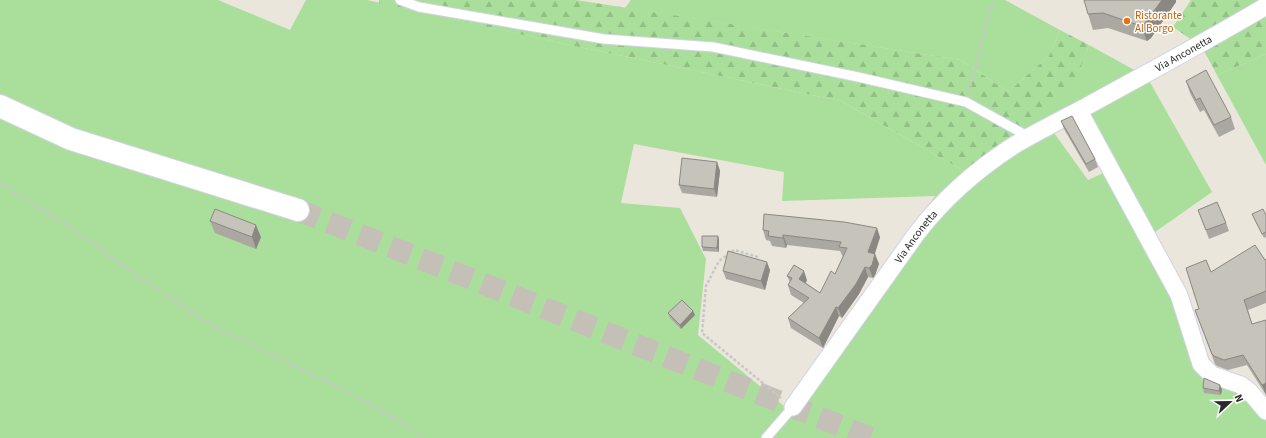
<svg xmlns="http://www.w3.org/2000/svg" width="1266" height="438" viewBox="0 0 1266 438" font-family="'Source Sans 3',sans-serif">
  <defs>
    <pattern id="forest-firs" width="22" height="20" patternUnits="userSpaceOnUse"><rect width="22" height="20" fill="#a9df9a"/><path d="M5 1l3.5 6h-7zM16 11l3.5 6h-7z" fill="#91bf85"/></pattern>
  </defs>
  <rect width="100%" height="100%" fill="#ebe6dc"/>
  <g fill="#a9df9a" fill-rule="evenodd">
    <path d="M 0,0 L 218,0 L 290,30 L 306,0 L 367,0 L 565,44 L 841,101 L 964,171 L 1072,88 L 1089,45 L 1147,77 L 1212,192 L 1148,237 L 1204,360 L 1266,414 L 1266,438 L 0,438 ZM 1080,109 L 1112,169 L 1088,180 L 1049,126 ZM 634,144 L 784,172 L 782,201 L 935,196 L 784,406 L 698,335 L 706,259 L 680,208 L 621,203 Z"/>
    <polygon points="631,0 1005,0 1060,30 1049,56 1008,92 961,60 625,8"/>
    <polygon points="1266,54 1266,165 1217,75"/>
  </g>
  <g fill="url(#forest-firs)">
    <polygon points="379,0 576,0 961,60 1008,92 1049,56 1060,30 1089,45 1073,88 964,171 841,101 565,44 379,3"/>
    <polygon points="1191,0 1266,0 1266,54 1217,75 1202,47 1173,27"/>
  </g>
  <g fill="none" stroke-linecap="round" stroke-linejoin="round">
    <polyline stroke="#c4c0b8" stroke-width="22" stroke-dasharray="22 11" stroke-linecap="butt" points="298,210 871,438"/>
    <defs>
      <g id="service">
        <polyline points="400,0 419,7 604,39 713,47 858,77 966,102 1029,137"/>
        <polyline points="766,438 793,407"/>
      </g>
      <g id="minor">
        <polyline points="1079,111 1179,295 1201,364 1212,375 1241,385 1250,392 1266,411"/>
        <path id="s1" d="M 793,407 L 917,233 C 944,198 976,170 1013,146 C 1038,131 1065,118 1091,104 C 1149,72 1209,40 1266,6"/>
      </g>
      <polyline id="secondary" points="0,106 71,139 298,210"/>
    </defs>
    <use href="#service" stroke="#d1d2e2" stroke-width="11"/>
    <use href="#minor" stroke="#d1d2e2" stroke-width="19"/>
    <use href="#secondary" stroke="#d1d2e2" stroke-width="24"/>
    <g stroke="#c7c7c7" stroke-width="2.5" stroke-dasharray="3 2" stroke-linecap="butt">
      <polyline points="969,91 993,0"/>
      <polyline points="0,183 73,229 136,275 211,325 344,390 400,421 424,438"/>
      <polyline points="758,257 734,250 719,261 706,286 702,333 781,398"/>
    </g>
    <use href="#service" stroke="#fff" stroke-width="9"/>
    <use href="#minor" stroke="#fff" stroke-width="17"/>
    <use href="#secondary" stroke="#fff" stroke-width="22"/>
  </g>
  <g fill="#aaa8a1">
    <polygon points="1176,2 1151,38 1147,41 1108,28 1093,30 1088,14"/>
    <polygon points="1186,81 1231,117 1235,129 1219,137 1204,110 1200,112 1190,93"/>
    <polygon points="1061,121 1095,159 1098,167 1089,172 1064,129"/>
    <polygon points="717,162 720,171 717,197 682,193 679,185"/>
    <polygon points="1198,210 1226,223 1229,231 1209,239"/>
    <polygon points="1252,214 1266,215 1266,237 1264,238"/>
    <polygon points="210,221 261,237 256,249 215,233"/>
    <polygon points="763,230 880,237 875,254 879,264 875,275 873,278 868,277 859,294 842,318 839,316 823,348 791,328 788,318 804,303 791,295 788,285 790,282 787,276 807,280 806,283 820,293 835,274 843,257 840,251 787,245 786,248 772,246 770,241 766,240"/>
    <polygon points="718,236 719,240 719,252 703,251 702,247"/>
    <polygon points="1266,259 1266,303 1248,310 1252,324 1266,320 1266,395 1247,365 1228,370 1217,366 1215,364 1195,310 1199,309 1211,272"/>
    <polygon points="770,270 765,290 726,279 723,271"/>
    <polygon points="693,311 695,315 681,329 670,318 668,313"/>
    <polygon points="1203,388 1222,389 1221,395 1204,393"/>
  </g>
  <g fill="#8b8883">
    <polygon points="1162,0 1176,0 1176,2 1151,38 1147,41 1141,26"/>
    <polygon points="717,162 720,171 717,197 714,189"/>
    <polygon points="256,225 261,237 256,249 252,237"/>
    <polygon points="877,228 880,237 872,262 868,252"/>
    <polygon points="783,235 787,245 786,248 783,238"/>
    <polygon points="718,236 719,240 719,252 717,248"/>
    <polygon points="875,254 879,264 875,275 873,278 869,268"/>
    <polygon points="767,262 770,270 765,290 761,281"/>
    <polygon points="865,267 868,277 859,294 842,318 838,308"/>
    <polygon points="804,271 807,280 802,289 799,279"/>
    <polygon points="836,307 839,316 823,348 819,338"/>
    <polygon points="693,311 695,315 681,329 680,325"/>
    <polygon points="1266,383 1266,395 1262,385"/>
    <polygon points="1220,385 1222,389 1221,395 1219,391"/>
  </g>
  <g fill="#c6c3bb" stroke="#8b8883">
    <polygon points="1084,0 1162,0 1145,23 1141,26 1103,13 1088,14"/>
    <polygon points="1206,70 1231,117 1214,125 1200,98 1196,100 1186,81"/>
    <polygon points="1072,116 1095,159 1086,164 1061,121"/>
    <polygon points="682,158 717,162 714,189 679,185"/>
    <polygon points="1217,202 1226,223 1206,230 1198,210"/>
    <polygon points="215,209 256,225 252,237 210,221"/>
    <polygon points="1263,209 1266,215 1266,232 1262,234 1252,214"/>
    <polygon points="764,214 844,222 877,228 868,252 875,254 872,265 869,268 865,267 856,284 838,308 836,307 819,338 788,318 809,298 788,285 792,278 787,276 794,265 804,271 799,279 820,293 831,271 835,274 847,248 839,247 841,242 783,235 783,238 768,236 769,231 763,230"/>
    <polygon points="702,236 718,236 717,248 702,247"/>
    <polygon points="1255,245 1265,260 1266,259 1266,291 1244,300 1252,324 1266,320 1266,383 1262,385 1243,355 1224,360 1214,356 1212,354 1195,310 1199,309 1186,268 1206,260 1211,272"/>
    <polygon points="728,251 767,262 761,281 723,271"/>
    <polygon points="682,300 693,311 680,325 668,313"/>
    <polygon points="1204,378 1220,385 1219,391 1203,388"/>
  </g>
  <circle fill="#e8710a" stroke="#fff" stroke-width="1.5" cx="1127" cy="21" r="4"/>
  <g text-anchor="middle" stroke-width="3" stroke-linejoin="round" paint-order="stroke">
    <g font-size="11" fill="#c56008" stroke="#fff" text-anchor="start">
      <text x="1135" y="19">Ristorante<tspan x="1135" dy="13">Al Borgo</tspan></text>
    </g>
    <g font-size="11" fill="#292929" stroke="#fff">
      <text dy="4" stroke="none"><textPath href="#s1" startOffset="538">Via Anconetta</textPath></text>
      <text dy="4" stroke="none"><textPath href="#s1" startOffset="210">Via Anconetta</textPath></text>
    </g>
  </g>
  <g transform="translate(1230 402) rotate(68)" stroke="#ffffff" stroke-width="3" paint-order="stroke">
  <path d="M0-3L7 15L0 10L-7 15Z" fill="#292929"/>
  <text y="-6" font-size="11" font-weight="bold" text-anchor="middle" fill="#292929">N</text>
  </g>
</svg>
